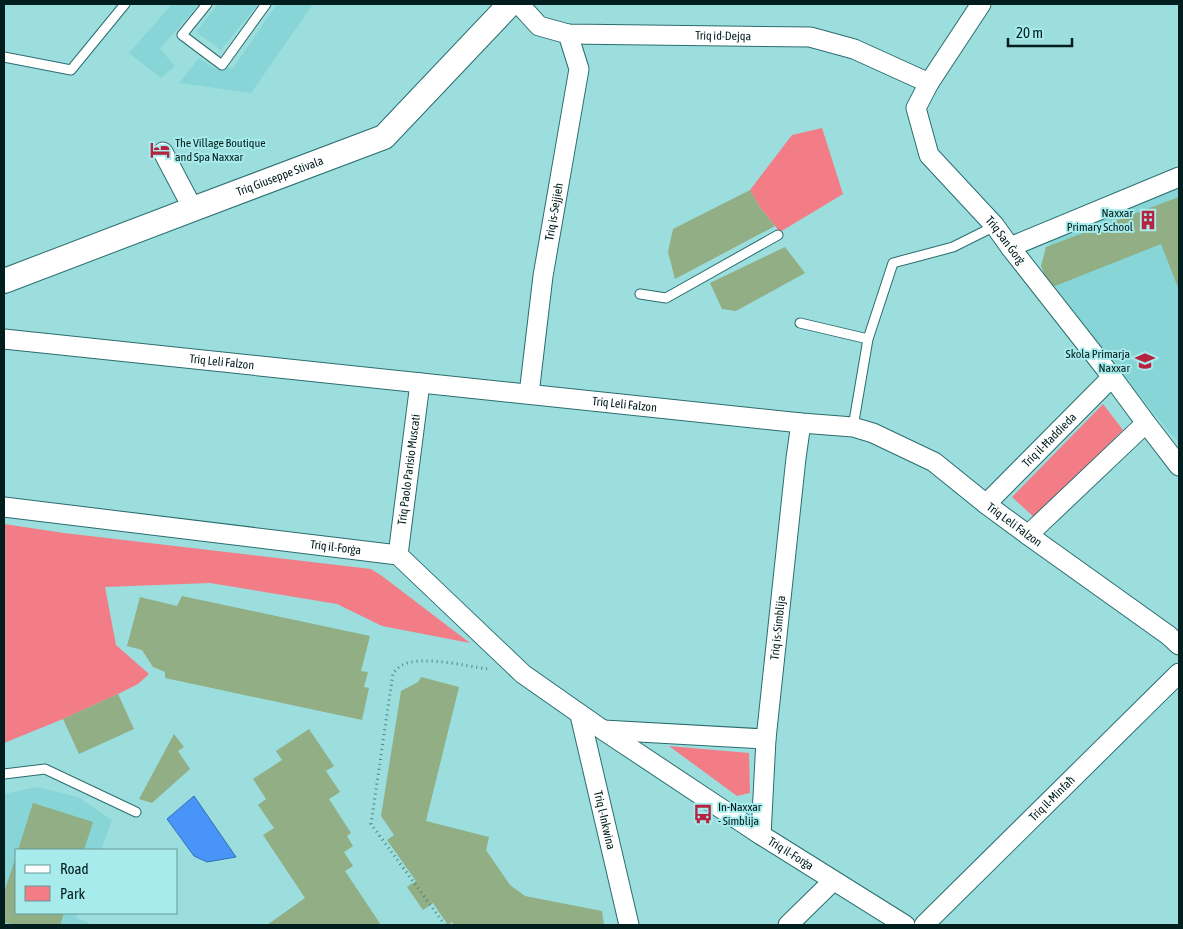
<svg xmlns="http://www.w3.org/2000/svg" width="1183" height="929" viewBox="0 0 1183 929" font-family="'Asap Condensed',sans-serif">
  <rect width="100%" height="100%" fill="#9cdede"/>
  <g fill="#87d5d6">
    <polygon points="172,4 199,4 160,49 175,66 161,78 129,53"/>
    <polygon points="218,4 258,4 221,50 196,32"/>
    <polygon points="277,4 313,4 251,93 179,83 199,58 215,69 233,68"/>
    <polygon points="1179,188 1179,441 1172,435 1050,288 1041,266 1053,236"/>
    <polygon points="37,787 78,797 112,820 101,850 16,850 16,913 78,913 76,918 91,924 91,925 4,925 4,794"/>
  </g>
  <g fill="#f27d86">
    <polygon points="822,128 843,194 780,232 759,206 750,190 792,135"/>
    <polygon points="1103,404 1123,430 1035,518 1012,497"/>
    <polygon points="4,524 64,533 371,569 382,576 470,643 382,626 337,604 210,583 105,587 116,645 149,674 138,684 118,694 63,719 4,743"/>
    <polygon points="669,746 749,753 750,793 737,796"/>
  </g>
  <polygon fill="#4894f9" stroke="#3370b7" points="194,796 236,857 207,862 194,856 167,819"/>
  <g fill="#91ae85">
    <polygon points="750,190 759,206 775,226 675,279 668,252 673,229"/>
    <polygon points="1179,197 1179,290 1161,244 1050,288 1041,266 1046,247"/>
    <polygon points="785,247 805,273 736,311 722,309 710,283"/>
    <polygon points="182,596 370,636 361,671 368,672 364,687 369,688 362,720 165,678 165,672 153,667 142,650 127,646 140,597 177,606"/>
    <polygon points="421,677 459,687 426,821 489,837 486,850 510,885 525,896 602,911 604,925 454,925 452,922 448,925 433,903 423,910 407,887 416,881 387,840 394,835 381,816 401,691 418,682"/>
    <polygon points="118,694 134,729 79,754 63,719"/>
    <polygon points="309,729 334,766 326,771 340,792 329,799 351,833 347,836 353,846 344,852 353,866 345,871 381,925 267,925 305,898 263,835 274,828 258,805 266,799 253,779 282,760 276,751"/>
    <polygon points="174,734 184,747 178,751 190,769 152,803 139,799"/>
    <polygon points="33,803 93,822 84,850 18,850"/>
    <polygon points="16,856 16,913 64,913 60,925 14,925 4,922 4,893"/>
  </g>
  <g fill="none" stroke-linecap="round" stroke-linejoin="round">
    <defs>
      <g id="service">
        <polyline points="207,4 182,35 222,65 266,4"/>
        <polyline points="4,57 71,70 125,4"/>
        <polyline points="640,294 666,298 778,235"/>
        <polyline points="800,323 868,339"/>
        <polyline points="853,427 868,339 893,263 953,247 995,226"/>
        <polyline points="4,774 45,769 136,812"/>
      </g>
      <g id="minor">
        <path id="s1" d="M 519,4 L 539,26 L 568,34 L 810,37 L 854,49 L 929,83"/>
        <path id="s2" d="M 981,4 L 929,83 L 916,108 L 929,155 L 995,226 L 1010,247 L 1112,377 L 1146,423 L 1179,466"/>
        <polyline points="163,152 193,209"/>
        <polyline points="1010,247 1179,177"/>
        <path id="s3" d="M 4,339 L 801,423 L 853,427 L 873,433 L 934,462 L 986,504 L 1028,535 L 1168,635 L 1179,645"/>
        <path id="s4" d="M 529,394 L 543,276 L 579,69 L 568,34"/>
        <path id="s5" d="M 986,504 L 1112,377"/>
        <path id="s6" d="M 4,507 L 398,555 L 523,674 L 603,730 L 761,835 L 905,925"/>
        <polyline points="1028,535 1146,423"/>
        <path id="s7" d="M 398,555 L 420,383"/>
        <path id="s8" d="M 580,715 L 629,925"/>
        <polyline points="603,730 766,739"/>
        <path id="s9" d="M 761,835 L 766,739 L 796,458 L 801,423"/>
        <polyline points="788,925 833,881"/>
        <path id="s10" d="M 924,925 L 1179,673"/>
      </g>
      <g id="tertiary">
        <path id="s11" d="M 4,281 L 193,209 L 384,137 L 510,4"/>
      </g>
    </defs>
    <use href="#service" stroke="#2b6d6f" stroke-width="11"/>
    <use href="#minor" stroke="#2b6d6f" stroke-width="21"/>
    <use href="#tertiary" stroke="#2b6d6f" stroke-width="26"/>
    <path stroke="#538282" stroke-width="3" stroke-dasharray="1 4" stroke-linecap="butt" d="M 445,925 L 371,824 L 393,673 C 396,670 399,667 402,665 C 422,655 466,666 488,669"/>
    <use href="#service" stroke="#fff" stroke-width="9"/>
    <use href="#minor" stroke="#fff" stroke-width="19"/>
    <use href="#tertiary" stroke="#fff" stroke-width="24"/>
  </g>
  <defs>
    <symbol id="hotel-bare" viewBox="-9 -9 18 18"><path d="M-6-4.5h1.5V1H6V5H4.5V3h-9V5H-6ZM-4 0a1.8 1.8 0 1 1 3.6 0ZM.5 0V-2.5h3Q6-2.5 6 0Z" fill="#b5233f" stroke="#a8ebec" stroke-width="2.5" paint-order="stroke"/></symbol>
    <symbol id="building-bare" viewBox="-9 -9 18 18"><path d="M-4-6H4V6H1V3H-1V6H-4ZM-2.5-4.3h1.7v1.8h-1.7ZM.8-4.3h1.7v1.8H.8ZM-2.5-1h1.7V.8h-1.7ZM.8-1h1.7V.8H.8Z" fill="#b5233f" stroke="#a8ebec" stroke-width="2.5" paint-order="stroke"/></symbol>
    <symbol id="school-bare" viewBox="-9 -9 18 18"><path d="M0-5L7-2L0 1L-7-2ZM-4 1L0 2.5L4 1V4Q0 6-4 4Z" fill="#b5233f" stroke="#a8ebec" stroke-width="2.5" paint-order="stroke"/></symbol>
    <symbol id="bus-bare" viewBox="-9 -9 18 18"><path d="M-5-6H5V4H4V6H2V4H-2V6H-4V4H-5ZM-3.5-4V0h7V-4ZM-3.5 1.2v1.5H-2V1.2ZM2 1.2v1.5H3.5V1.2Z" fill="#b5233f" stroke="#a8ebec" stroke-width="2.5" paint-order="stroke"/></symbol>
  </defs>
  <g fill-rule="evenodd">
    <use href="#hotel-bare" x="146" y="136" width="28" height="28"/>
    <use href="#building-bare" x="1134" y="206" width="28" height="28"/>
    <use href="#school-bare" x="1131" y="347" width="28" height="28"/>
    <use href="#bus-bare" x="689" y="800" width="28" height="28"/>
  </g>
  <g text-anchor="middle" stroke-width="4" stroke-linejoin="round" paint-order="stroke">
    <g font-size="12" fill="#021d1d" stroke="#a8ebec">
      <text dy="4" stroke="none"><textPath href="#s1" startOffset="215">Triq id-Dejqa</textPath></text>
      <text dy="4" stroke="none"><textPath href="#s11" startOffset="295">Triq Giuseppe Stivala</textPath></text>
      <text dy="4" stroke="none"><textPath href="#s4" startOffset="184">Triq is-Sejjieh</textPath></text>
      <text dy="4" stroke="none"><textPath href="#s2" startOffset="286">Triq San Ġorġ</textPath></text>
      <text dy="4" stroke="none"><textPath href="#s3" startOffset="219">Triq Leli Falzon</textPath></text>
      <text dy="4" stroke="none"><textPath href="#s3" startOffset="624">Triq Leli Falzon</textPath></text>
      <text dy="4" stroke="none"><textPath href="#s5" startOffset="90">Triq il-Ħaddieda</textPath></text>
      <text dy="4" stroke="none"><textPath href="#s7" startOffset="86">Triq Paolo Parisio Muscati</textPath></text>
      <text dy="4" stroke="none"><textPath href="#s3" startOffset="1044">Triq Leli Falzon</textPath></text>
      <text dy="4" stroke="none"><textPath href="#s6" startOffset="334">Triq il-Forġa</textPath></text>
      <text dy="4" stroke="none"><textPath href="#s9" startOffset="208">Triq is-Simblija</textPath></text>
      <text dy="4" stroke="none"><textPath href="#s10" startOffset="180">Triq il-Minfaħ</textPath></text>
      <text dy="4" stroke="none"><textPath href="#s8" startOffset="108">Triq l-Inkwina</textPath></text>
      <text dy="4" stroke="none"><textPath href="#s6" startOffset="892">Triq il-Forġa</textPath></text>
    </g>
    <g font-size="12" fill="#021d1d" stroke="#a8ebec" text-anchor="start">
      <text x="175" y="147">The Village Boutique<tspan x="175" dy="14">and Spa Naxxar</tspan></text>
      <text x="1133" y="217" text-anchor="end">Naxxar<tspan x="1133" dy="14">Primary School</tspan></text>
      <text x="1130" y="358" text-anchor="end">Skola Primarja<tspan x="1130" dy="14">Naxxar</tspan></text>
      <text x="718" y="811">In-Naxxar<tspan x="718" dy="14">- Simblija</tspan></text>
    </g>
  </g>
  <rect width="1183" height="929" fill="none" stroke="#021d1d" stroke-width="10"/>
  <rect x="15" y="849" width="162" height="65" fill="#a8ebec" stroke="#669999"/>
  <rect x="25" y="865" width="25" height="8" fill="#ffffff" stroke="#669999"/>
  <text x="60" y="874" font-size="15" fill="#021d1d">Road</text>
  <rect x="25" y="886" width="25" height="15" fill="#f27d86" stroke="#669999"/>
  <text x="60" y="899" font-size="15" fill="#021d1d">Park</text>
  <path d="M1008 38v8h64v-8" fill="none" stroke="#021d1d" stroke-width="2.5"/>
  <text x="1016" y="38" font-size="15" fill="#021d1d" stroke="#a8ebec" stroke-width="4" paint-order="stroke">20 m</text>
</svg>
